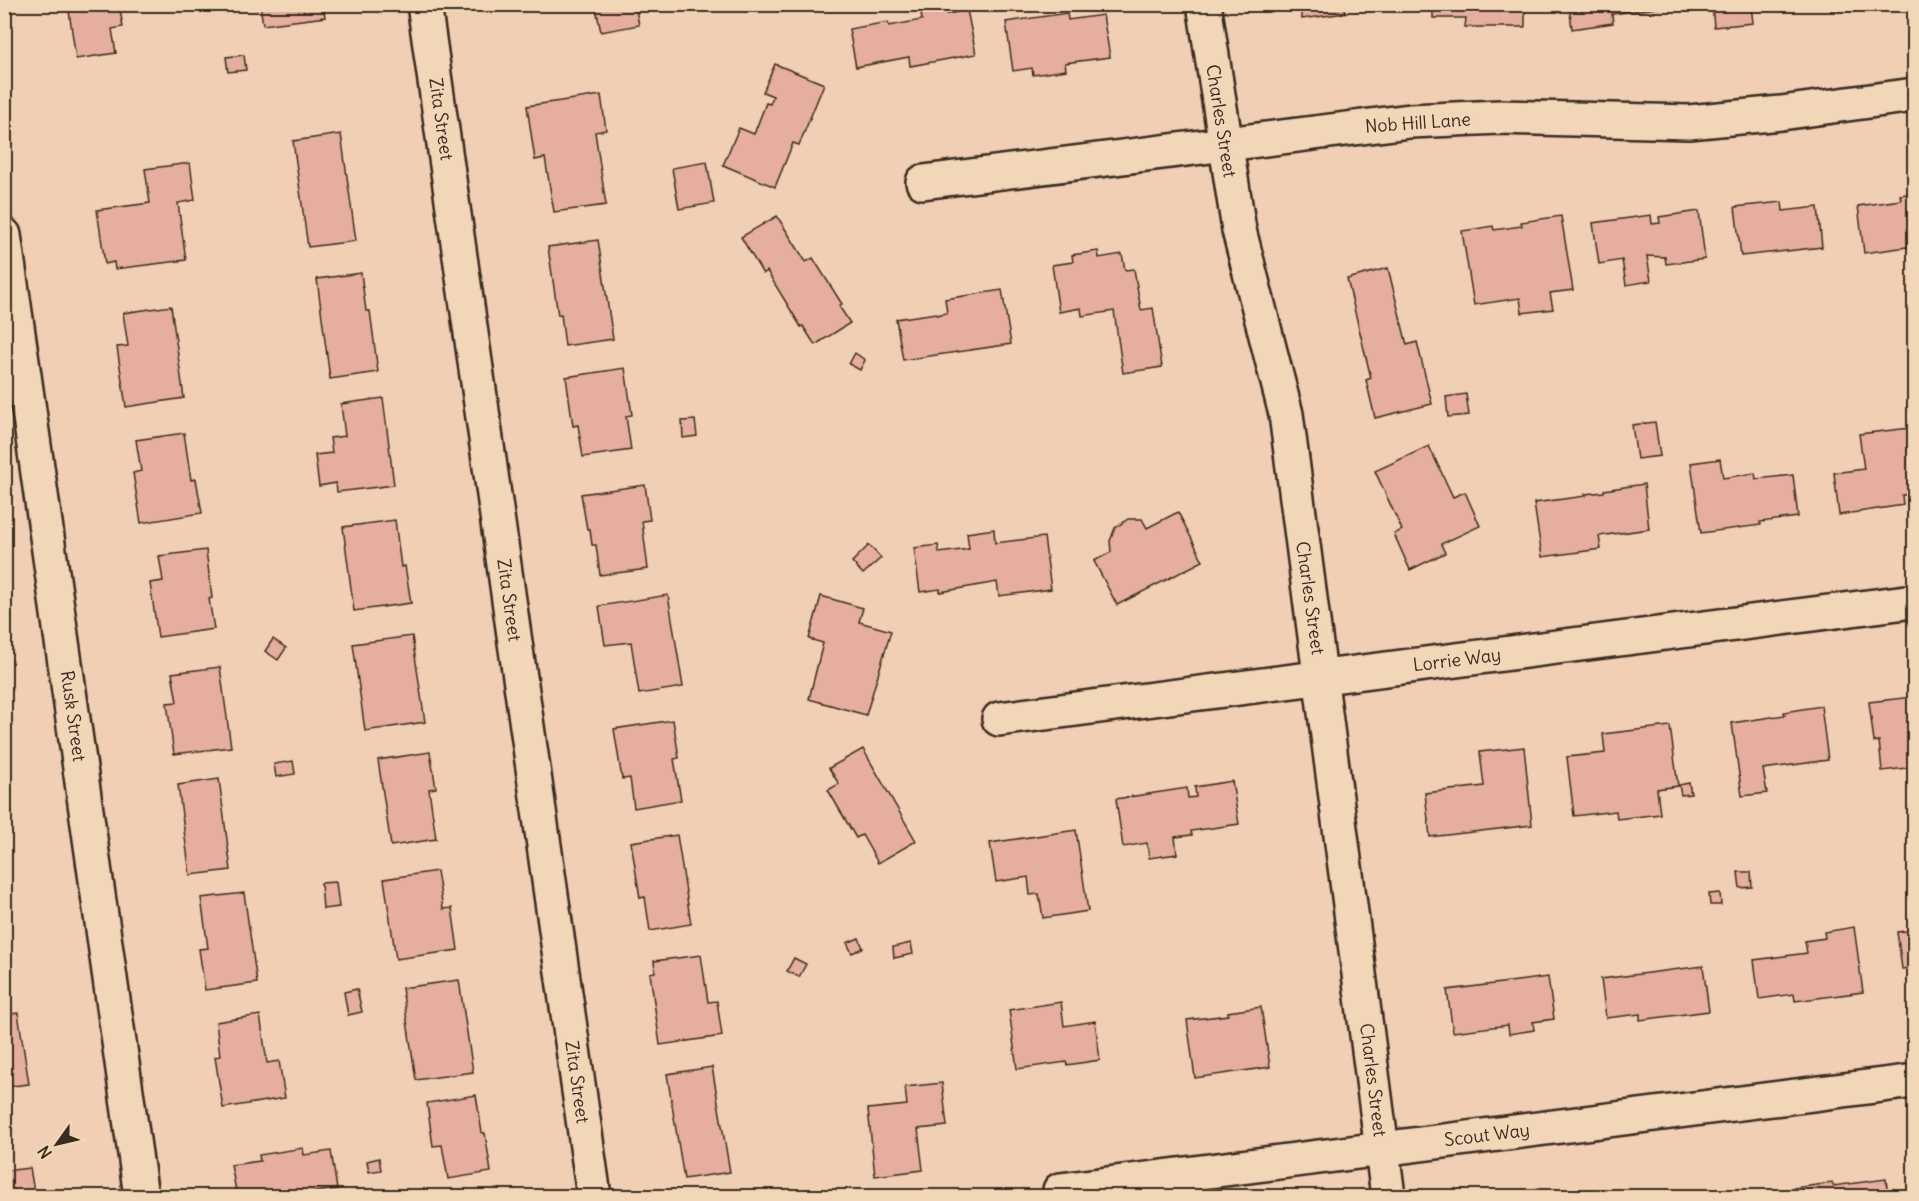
<svg xmlns="http://www.w3.org/2000/svg" width="1919" height="1201" viewBox="0 0 1919 1201" font-family="Delius,sans-serif">
  <rect width="100%" height="100%" fill="#f0cfb4"/>
  <filter id="ink" filterUnits="userSpaceOnUse"><feTurbulence type="fractalNoise" baseFrequency=".0167" numOctaves="2"/><feDisplacementMap in="SourceGraphic" scale="12" xChannelSelector="R" yChannelSelector="G"/><feConvolveMatrix kernelMatrix="1 2 1 2 8 2 1 2 1" color-interpolation-filters="sRGB"/></filter>
  <g filter="url(#ink)">
    <g fill="#e5ae9e" stroke="#3b2a1e" stroke-width="1.5">
      <polygon points="68,4 119,4 123,27 112,29 116,53 76,59"/>
      <polygon points="260,4 323,4 325,17 263,25"/>
      <polygon points="595,4 635,4 639,25 601,32"/>
      <polygon points="1299,4 1344,4 1345,13 1302,19"/>
      <polygon points="1433,4 1525,4 1525,27 1465,27 1466,18 1433,18"/>
      <polygon points="1569,4 1671,4 1671,6 1612,14 1613,23 1572,29"/>
      <polygon points="1712,4 1766,4 1766,5 1751,6 1753,23 1714,27"/>
      <polygon points="1830,4 1870,4 1870,6 1831,11"/>
      <polygon points="946,8 947,14 967,10 976,54 910,66 909,57 856,67 849,29 888,22 889,26 922,20 921,13"/>
      <polygon points="1067,13 1068,20 1103,15 1110,57 1065,63 1066,70 1033,75 1032,68 1013,71 1006,22"/>
      <polygon points="244,55 246,70 228,72 226,57"/>
      <polygon points="775,64 824,84 799,145 793,143 775,187 723,165 739,128 754,134 766,103 770,104 773,96 763,92"/>
      <polygon points="601,95 606,130 595,132 606,205 554,212 545,158 535,160 527,106"/>
      <polygon points="341,134 356,241 308,247 293,141"/>
      <polygon points="707,162 714,203 679,209 672,168"/>
      <polygon points="190,163 195,200 178,203 186,260 115,269 114,262 105,264 97,210 150,203 145,169"/>
      <polygon points="1914,193 1914,246 1864,253 1858,206 1901,200 1900,195"/>
      <polygon points="1782,202 1783,211 1818,207 1822,247 1741,256 1735,207"/>
      <polygon points="1699,211 1705,259 1666,264 1665,257 1647,256 1651,281 1626,285 1622,260 1599,264 1593,223 1651,215 1652,224 1660,223 1659,217"/>
      <polygon points="777,216 806,262 813,258 842,304 839,306 850,323 815,345 803,326 801,327 767,271 763,274 741,237"/>
      <polygon points="1561,216 1573,290 1550,293 1553,309 1522,313 1520,298 1474,305 1462,231 1493,226 1494,230 1522,226 1521,222"/>
      <polygon points="598,240 613,339 565,346 561,314 558,315 548,247"/>
      <polygon points="1098,251 1099,258 1122,254 1125,270 1134,269 1141,310 1153,308 1162,367 1123,373 1114,311 1082,316 1081,308 1059,312 1052,265 1073,262 1072,255"/>
      <polygon points="1388,268 1407,345 1417,342 1432,404 1375,418 1366,380 1371,378 1347,279"/>
      <polygon points="361,273 366,311 370,311 378,372 330,379 317,279"/>
      <polygon points="1002,290 1011,344 903,360 896,319 936,313 936,315 947,313 945,299"/>
      <polygon points="171,306 184,398 126,407 117,347 128,346 123,313"/>
      <polygon points="855,353 865,360 860,370 849,364"/>
      <polygon points="625,368 632,415 626,416 631,450 583,457 578,425 573,426 566,377"/>
      <polygon points="1466,394 1469,415 1448,417 1446,397"/>
      <polygon points="383,398 394,485 337,492 336,483 319,486 315,455 332,453 330,438 345,436 341,404"/>
      <polygon points="695,420 697,436 683,438 682,421"/>
      <polygon points="1655,422 1660,456 1637,459 1632,425"/>
      <polygon points="1910,428 1911,441 1914,441 1914,494 1902,495 1903,505 1839,515 1834,473 1864,469 1859,434"/>
      <polygon points="184,433 191,480 196,479 202,513 141,523 133,473 141,471 136,440"/>
      <polygon points="1429,446 1453,497 1465,492 1480,526 1441,544 1445,553 1410,570 1394,534 1402,530 1375,471"/>
      <polygon points="1720,459 1723,478 1755,473 1756,479 1793,475 1798,517 1760,522 1761,525 1701,533 1691,463"/>
      <polygon points="1644,484 1649,529 1599,536 1601,549 1542,557 1534,503 1586,496 1585,494 1604,492 1604,490"/>
      <polygon points="645,485 650,520 642,521 648,569 600,575 596,545 592,545 590,529 587,529 581,494"/>
      <polygon points="1178,512 1203,561 1117,605 1094,561 1111,552 1110,541 1115,528 1128,519 1142,519 1147,528"/>
      <polygon points="395,520 401,567 405,566 411,603 354,611 343,527"/>
      <polygon points="994,529 995,543 1044,537 1051,589 999,596 997,582 940,592 940,589 920,592 914,548 938,545 939,553 969,549 967,533"/>
      <polygon points="869,545 881,558 863,574 852,562"/>
      <polygon points="206,550 212,598 209,599 214,629 158,637 150,583 163,581 159,556"/>
      <polygon points="668,595 683,687 639,694 631,642 605,645 599,606"/>
      <polygon points="821,596 863,608 859,622 891,631 866,715 809,699 823,643 809,639"/>
      <polygon points="412,636 425,722 365,731 353,644"/>
      <polygon points="273,639 286,648 278,660 265,651"/>
      <polygon points="220,667 231,747 174,754 167,703 177,702 172,673"/>
      <polygon points="1912,697 1914,714 1914,767 1882,771 1879,741 1874,742 1869,702"/>
      <polygon points="1821,706 1828,760 1763,769 1767,793 1742,796 1732,723 1785,715 1784,712"/>
      <polygon points="673,720 679,758 674,759 681,800 634,808 630,778 622,779 614,729"/>
      <polygon points="1670,726 1678,786 1657,789 1660,814 1617,819 1616,811 1574,816 1567,757 1605,753 1603,734"/>
      <polygon points="1524,747 1532,825 1430,837 1425,793 1484,786 1480,752"/>
      <polygon points="863,749 916,841 878,863 862,835 856,838 828,790 839,784 829,768"/>
      <polygon points="430,752 436,788 429,789 436,839 391,846 378,760"/>
      <polygon points="293,761 295,774 276,777 274,764"/>
      <polygon points="219,779 231,870 190,875 178,785"/>
      <polygon points="1232,781 1239,824 1191,831 1192,835 1175,837 1177,854 1149,858 1147,843 1123,847 1116,799 1187,788 1188,798 1196,797 1195,787"/>
      <polygon points="1689,783 1691,794 1681,795 1679,785"/>
      <polygon points="1076,830 1088,911 1043,918 1039,894 1030,895 1028,877 996,882 990,843"/>
      <polygon points="677,835 691,924 650,931 645,897 640,898 631,842"/>
      <polygon points="437,871 443,909 452,908 458,950 396,959 384,879"/>
      <polygon points="1738,872 1751,872 1752,887 1740,888"/>
      <polygon points="336,882 339,907 323,909 321,883"/>
      <polygon points="244,893 257,983 205,990 199,949 208,948 201,898"/>
      <polygon points="1720,893 1721,905 1710,905 1709,894"/>
      <polygon points="4,914 11,960 4,961"/>
      <polygon points="1854,927 1863,992 1795,1001 1794,994 1759,999 1754,960 1807,953 1805,941 1825,938 1824,932"/>
      <polygon points="1914,930 1914,968 1902,969 1897,932"/>
      <polygon points="859,938 863,948 852,953 847,943"/>
      <polygon points="911,943 913,954 894,958 893,947"/>
      <polygon points="701,955 708,1002 717,1001 722,1036 660,1045 650,973 655,972 654,961"/>
      <polygon points="794,958 806,964 799,977 787,971"/>
      <polygon points="1703,966 1709,1011 1640,1020 1640,1014 1606,1018 1601,979"/>
      <polygon points="1548,977 1554,1019 1533,1022 1534,1030 1509,1034 1508,1025 1453,1032 1447,990"/>
      <polygon points="459,980 473,1072 416,1080 402,988"/>
      <polygon points="357,989 362,1012 348,1015 344,992"/>
      <polygon points="8,991 11,1014 18,1013 29,1084 4,1087 4,992"/>
      <polygon points="1061,1002 1064,1026 1095,1021 1100,1060 1067,1065 1066,1062 1017,1069 1009,1010"/>
      <polygon points="1261,1007 1270,1067 1195,1078 1187,1020 1228,1015 1228,1012"/>
      <polygon points="260,1015 267,1063 279,1061 285,1098 223,1108 215,1057 220,1056 216,1022"/>
      <polygon points="712,1067 730,1172 684,1179 667,1074"/>
      <polygon points="942,1083 947,1126 918,1129 923,1170 875,1176 868,1109 907,1105 905,1087"/>
      <polygon points="476,1095 482,1133 485,1133 491,1172 448,1179 442,1145 433,1146 427,1103"/>
      <polygon points="303,1148 304,1155 331,1151 337,1189 308,1193 308,1196 237,1196 231,1165 260,1161 259,1155"/>
      <polygon points="379,1158 381,1170 369,1172 367,1161"/>
      <polygon points="30,1168 34,1192 41,1191 42,1196 4,1196 4,1171"/>
      <polygon points="1886,1179 1888,1196 1796,1196 1794,1188 1832,1183 1833,1186"/>
    </g>
    <g fill="none" stroke-linecap="round" stroke-linejoin="round">
      <defs>
        <g id="minor">
          <polyline points="424,4 594,1196"/>
          <polyline points="1204,4 1239,230 1286,414 1388,1196"/>
          <polyline points="923,182 1410,121 1500,117 1689,122 1781,113 1914,95"/>
          <polyline points="4,235 141,1196"/>
          <polyline points="999,719 1914,601"/>
          <polyline points="1060,1190 1914,1081"/>
        </g>
      </defs>
      <use href="#minor" stroke="#3b2a1e" stroke-width="38"/>
      <use href="#minor" stroke="#f1d6b8" stroke-width="33"/>
    </g>
  </g>
  <g text-anchor="middle" stroke-width="6" stroke-linejoin="round" paint-order="stroke">
    <g font-size="18" fill="#3b2a1e" stroke="#f1d6b8">
      <text transform="translate(441 119) rotate(82)" y="6">Zita Street</text>
      <text transform="translate(1221 121) rotate(81)" y="6">Charles Street</text>
      <text transform="translate(1418 123) rotate(-4)" y="6">Nob Hill Lane</text>
      <text transform="translate(1310 598) rotate(82)" y="6">Charles Street</text>
      <text transform="translate(509 600) rotate(82)" y="6">Zita Street</text>
      <text transform="translate(1457 660) rotate(-7)" y="6">Lorrie Way</text>
      <text transform="translate(73 716) rotate(82)" y="6">Rusk Street</text>
      <text transform="translate(1373 1080) rotate(83)" y="6">Charles Street</text>
      <text transform="translate(577 1082) rotate(82)" y="6">Zita Street</text>
      <text transform="translate(1487 1135) rotate(-7)" y="6">Scout Way</text>
    </g>
  </g>
  <rect width="1919" height="1201" fill="none" stroke="#f1d6b8" stroke-width="24"/>
  <rect x="12" y="12" width="1895" height="1177" fill="none" stroke="#3b2a1e" stroke-width="2" filter="url(#ink)"/>
  <g transform="translate(57 1144) rotate(236)" stroke="#f1d6b8" stroke-width="4.5" paint-order="stroke">
  <path d="M0-4.5L10 22L0 15L-10 22Z" fill="#3b2a1e"/>
  <text y="-9" font-size="16" font-weight="bold" text-anchor="middle" fill="#3b2a1e">N</text>
  </g>
</svg>
